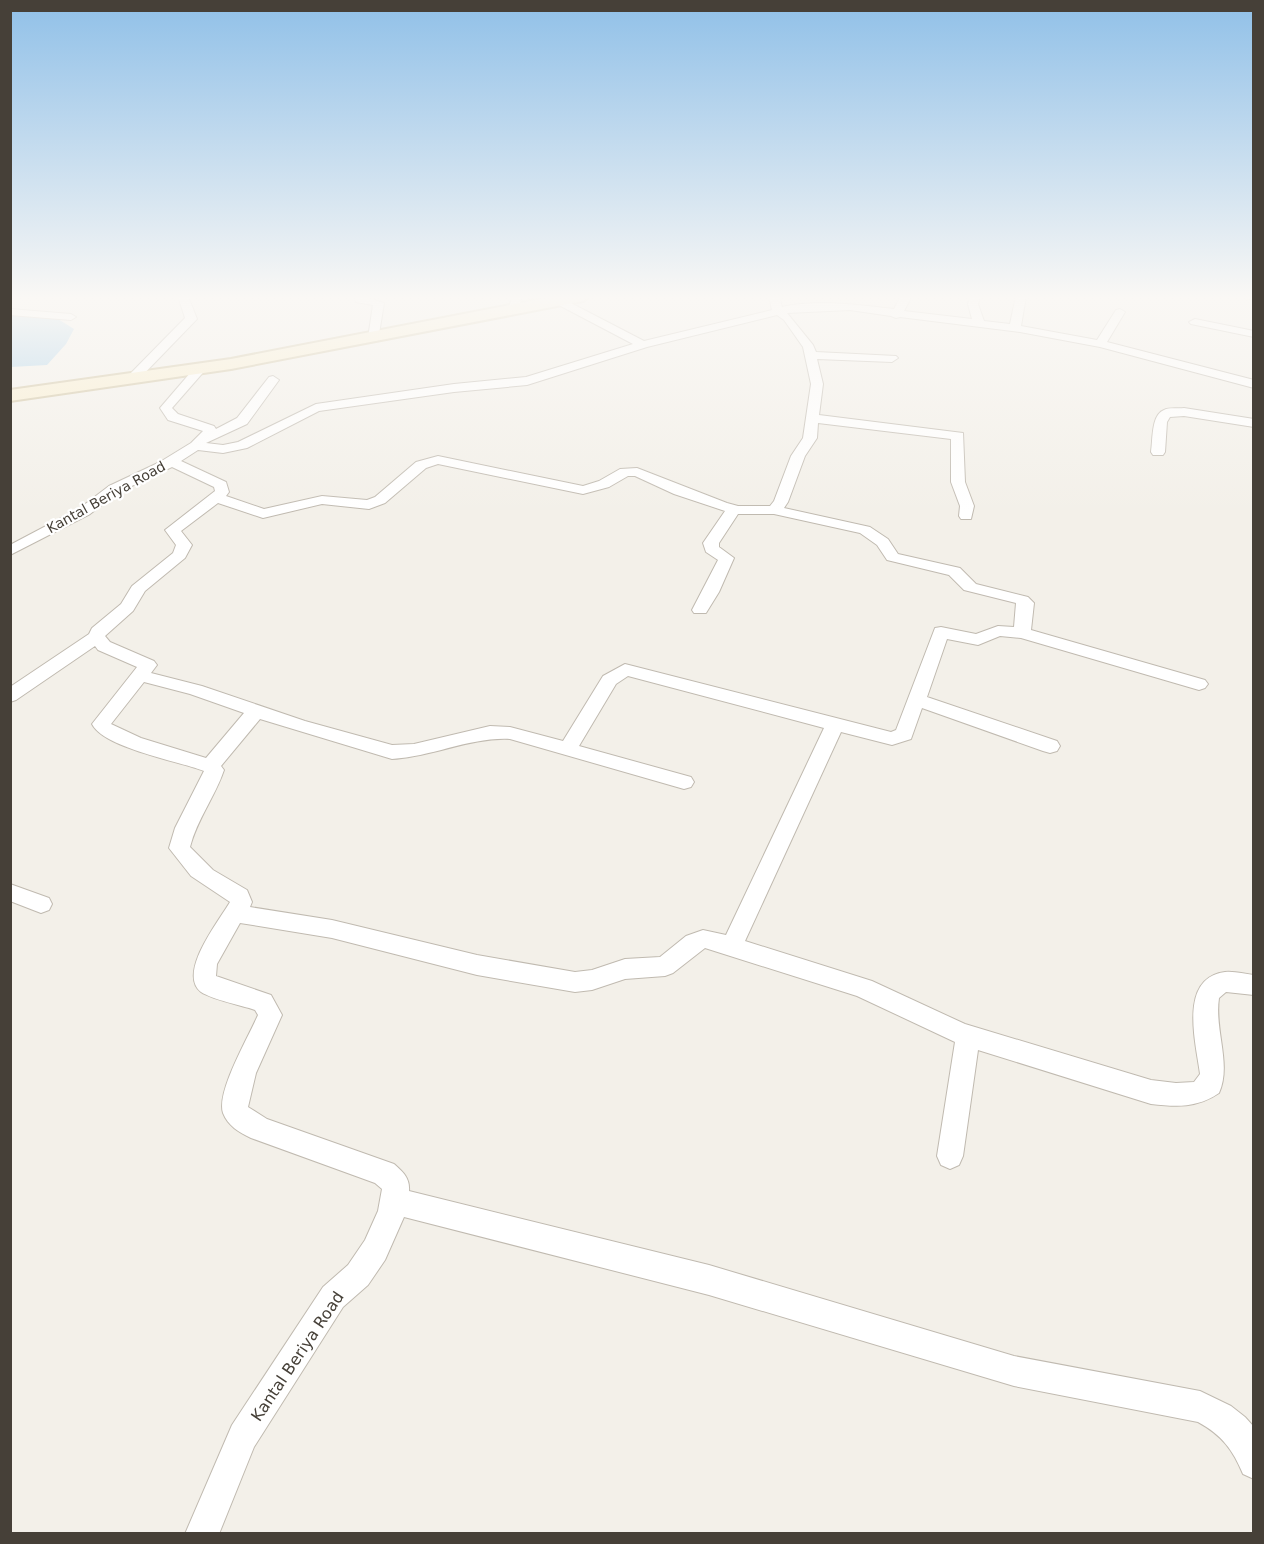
<svg xmlns="http://www.w3.org/2000/svg" width="1264" height="1544" viewBox="0 0 1264 1544" font-family="'DejaVu Sans',sans-serif">
  <rect width="100%" height="100%" fill="#f3f0e9"/>
  <polygon fill="#acd1e9" points="28,314 58,319 74,329 66,344 47,365 11,367 10,316"/>
  <g fill="none" stroke-linecap="round" stroke-linejoin="round">
    <defs>
      <g id="street">
        <polygon points="178,296 188,296 197,319 137,381 129,381 129,375 185,318"/>
        <polygon points="358,296 369,296 368,298 384,303 378,340 374,341 368,338 373,305 356,302 355,300"/>
        <polygon points="512,296 522,296 518,310 514,311 509,308"/>
        <path d="M 769,296 L 779,296 L 782,307 C 818,299 858,305 894,309 L 901,296 L 912,296 L 904,311 L 972,319 L 968,304 L 970,296 L 980,296 L 978,304 L 984,321 L 1010,324 L 1016,296 L 1026,296 L 1021,326 L 1097,340 L 1116,310 L 1120,309 L 1125,312 L 1107,342 L 1254,380 L 1254,388 L 1100,347 L 1020,332 L 900,317 L 896,318 L 891,316 L 850,310 L 787,313 L 813,345 L 816,352 L 896,356 L 898,358 L 892,362 L 817,359 L 823,384 L 819,415 L 963,433 L 965,482 L 974,506 L 971,519 L 961,519 L 959,516 L 960,506 L 951,482 L 951,439 L 818,423 L 817,438 L 805,456 L 788,502 L 784,508 L 870,527 L 888,539 L 898,554 L 960,568 L 976,584 L 1028,597 L 1034,603 L 1031,630 L 1205,680 L 1208,684 L 1205,688 L 1199,690 L 1021,638 L 1000,636 L 978,645 L 947,639 L 927,697 L 1057,741 L 1060,746 L 1057,751 L 1050,753 L 1043,751 L 922,708 L 911,739 L 892,745 L 841,732 L 745,941 L 872,981 L 965,1024 L 1151,1080 L 1176,1083 L 1194,1082 L 1200,1074 C 1196,1043 1178,978 1225,972 C 1235,971 1244,974 1254,975 L 1254,995 L 1226,992 L 1219,998 C 1214,1030 1232,1064 1219,1093 C 1197,1108 1177,1107 1151,1104 L 978,1050 L 963,1156 L 959,1165 L 950,1169 L 941,1165 L 937,1156 L 955,1042 L 857,996 L 705,948 L 673,973 L 665,976 L 625,979 L 592,990 L 575,992 L 477,975 L 332,938 L 240,923 L 217,964 L 216,976 L 271,995 L 282,1015 L 256,1073 L 248,1107 L 267,1119 L 394,1164 C 403,1172 410,1178 409,1191 L 709,1265 L 1014,1356 L 1200,1391 L 1231,1406 L 1245,1417 L 1254,1427 L 1254,1479 L 1243,1474 C 1233,1450 1222,1435 1198,1422 L 1014,1386 L 709,1295 L 404,1217 L 385,1260 L 368,1285 L 343,1307 L 254,1447 L 219,1534 L 185,1534 L 232,1425 L 323,1287 L 348,1265 L 365,1240 L 378,1211 L 382,1189 L 375,1183 L 251,1138 C 239,1132 228,1126 223,1113 C 216,1092 249,1036 258,1015 L 255,1010 C 241,1005 213,1000 201,992 C 177,973 219,921 230,902 L 191,876 L 169,848 L 175,828 L 204,771 C 178,761 104,748 92,724 L 137,667 L 98,650 L 95,646 L 16,700 L 10,702 L 10,687 L 89,634 L 92,628 L 121,604 L 132,586 L 173,553 L 176,545 L 165,530 L 215,491 L 214,487 L 172,467 L 119,492 L 90,514 L 10,555 L 10,545 L 80,508 L 109,486 L 160,462 L 191,443 L 203,431 L 168,420 L 160,408 L 197,365 L 201,364 L 207,368 L 172,408 L 178,414 L 214,426 L 216,429 L 237,418 L 269,377 L 273,376 L 279,380 L 247,424 L 206,443 L 223,445 L 238,442 L 316,404 L 454,384 L 526,377 L 633,344 L 555,303 L 555,299 L 563,299 L 644,341 L 772,310 ZM 777,315 L 784,320 L 803,347 L 811,384 L 803,438 L 791,456 L 774,501 L 770,506 L 738,506 L 727,503 L 637,468 L 620,469 L 599,481 L 583,486 L 438,456 L 416,462 L 375,497 L 367,500 L 322,496 L 264,509 L 226,496 L 229,492 L 226,482 L 181,461 L 198,450 L 223,453 L 247,448 L 319,411 L 454,392 L 527,385 L 647,347 ZM 438,464 L 583,494 L 609,487 L 628,476 L 635,476 L 674,494 L 725,511 L 703,543 L 706,552 L 718,560 L 692,610 L 694,613 L 706,613 L 719,592 L 734,558 L 719,547 L 719,543 L 738,514 L 774,514 L 860,533 L 877,545 L 887,560 L 949,575 L 964,590 L 1016,603 L 1014,627 L 998,626 L 976,634 L 941,627 L 935,628 L 896,730 L 891,732 L 625,664 L 603,676 L 563,741 L 510,727 L 490,726 L 414,744 L 392,745 L 305,721 L 202,686 L 151,673 L 157,665 L 154,661 L 110,642 L 105,636 L 133,611 L 145,591 L 185,558 L 192,545 L 181,531 L 218,503 L 263,518 L 322,504 L 369,509 L 385,503 L 426,468 ZM 628,676 L 824,728 L 726,935 L 703,930 L 686,936 L 660,957 L 625,959 L 592,970 L 575,972 L 477,955 L 332,920 L 250,907 L 252,902 L 247,890 L 213,870 L 190,847 C 197,819 215,797 224,770 L 221,766 L 260,719 L 392,759 C 432,757 470,737 510,739 L 684,789 L 691,787 L 694,782 L 691,777 L 579,746 L 616,684 ZM 144,682 L 190,694 L 244,713 L 206,758 L 141,738 L 111,724 Z"/>
        <polygon points="1243,296 1254,296 1254,300 1244,298"/>
        <polygon points="10,309 71,314 76,317 71,320 10,315"/>
        <polygon points="1195,319 1254,331 1254,337 1191,324 1189,322"/>
        <path d="M 1184,408 L 1254,419 L 1254,427 L 1184,416 L 1170,417 L 1167,422 L 1165,452 L 1163,455 L 1153,455 L 1151,452 C 1153,440 1151,415 1164,410 C 1169,407 1178,409 1184,408 Z"/>
        <polygon points="10,884 49,898 52,904 49,910 41,913 10,901"/>
      </g>
      <polygon id="secondary" points="556,296 590,296 583,301 231,369 10,401 10,390 231,359"/>
    </defs>
    <use href="#street" stroke="#c0bab0" stroke-width="2"/>
    <use href="#secondary" stroke="#cec19d" stroke-width="4"/>
    <use href="#street" fill="#fff" fill-rule="evenodd"/>
    <use href="#secondary" fill="#f9eecd" fill-rule="evenodd"/>
  </g>
  <linearGradient id="sky" x2="0" y2="1"><stop stop-color="#90c0e8"/><stop offset="0.58" stop-color="#faf8f5"/><stop offset="1" stop-color="#faf8f5" stop-opacity="0"/></linearGradient>
  <rect width="1264" height="513" fill="url(#sky)"/>
  <g text-anchor="middle" stroke-width="4.5" stroke-linejoin="round" paint-order="stroke">
    <g font-size="14" fill="#464038" stroke="#fff">
      <text transform="translate(106 497) rotate(-29)" y="5">Kantal Beriya Road</text>
    </g>
    <g font-size="16" fill="#464038" stroke="#fff">
      <text transform="translate(297 1356) rotate(-56)" y="6">Kantal Beriya Road</text>
    </g>
  </g>
  <rect width="1264" height="1544" fill="none" stroke="#464038" stroke-width="24"/>
</svg>
